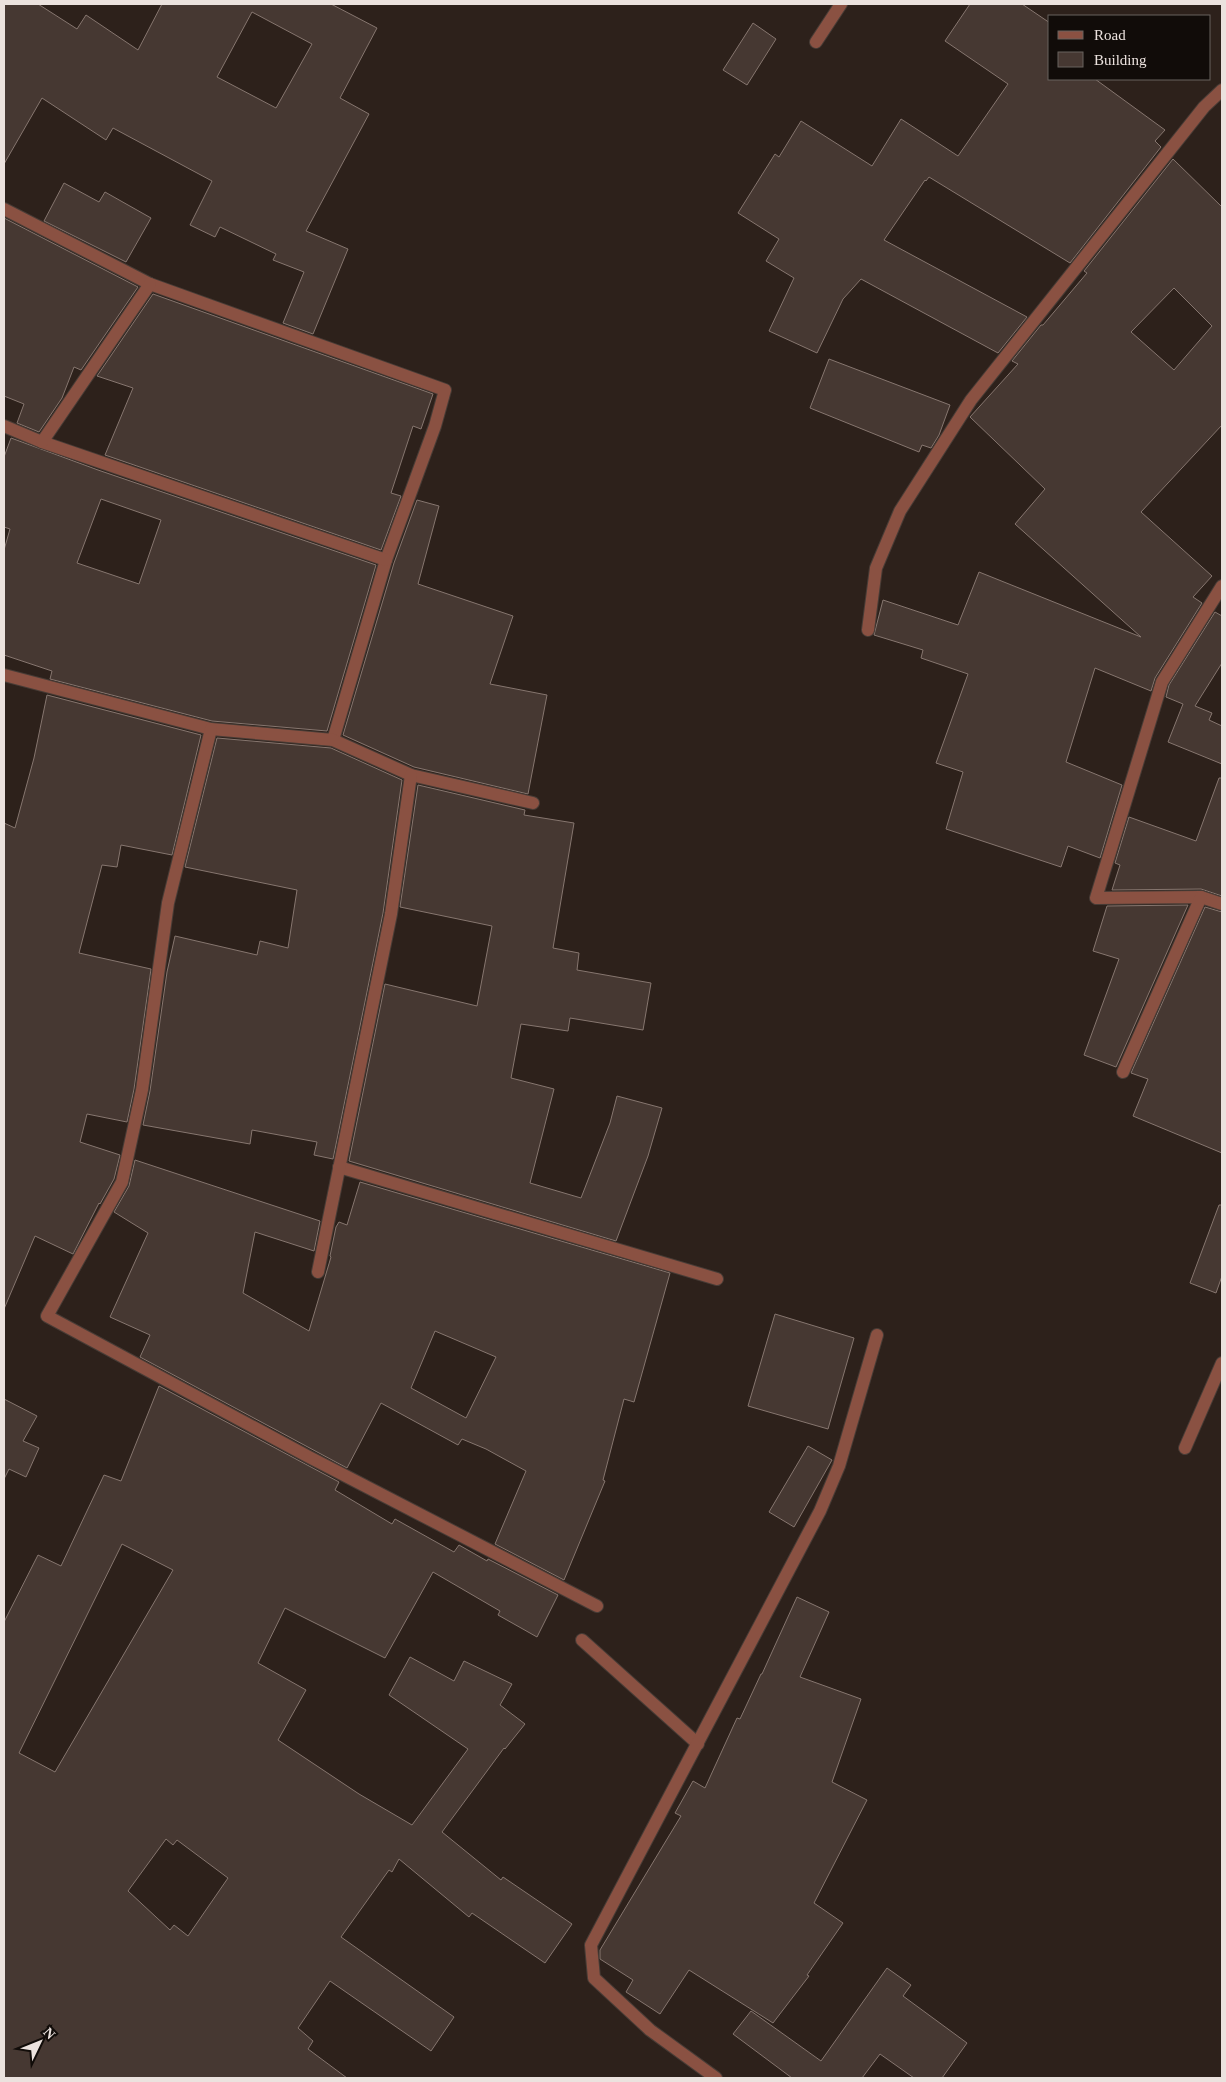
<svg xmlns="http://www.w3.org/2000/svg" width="1226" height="2082" viewBox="0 0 1226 2082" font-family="'Times New Roman',serif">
  <rect width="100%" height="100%" fill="#2d211b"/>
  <g fill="#463832" stroke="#86766f" fill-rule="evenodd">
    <path d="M 4,4 L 38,4 L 77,29 L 86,15 L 138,50 L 162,4 L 331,4 L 377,28 L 340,98 L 369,114 L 306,231 L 348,249 L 313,334 L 283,323 L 304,272 L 273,260 L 276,254 L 220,227 L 215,237 L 190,225 L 212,181 L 113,128 L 106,140 L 42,98 L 4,164 ZM 252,12 L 312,44 L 276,108 L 217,77 Z"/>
    <polygon points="970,4 1022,4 1050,23 1050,79 1095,79 1165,130 1155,141 1161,147 1070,263 929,177 926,181 925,180 884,240 1027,317 998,353 861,279 843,299 817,353 769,331 794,278 766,261 779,239 738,213 775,154 779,157 801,121 872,166 901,119 958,156 1008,84 945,41"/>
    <polygon points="753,23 776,39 747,85 723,70"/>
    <path d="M 1173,159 L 1222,207 L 1222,425 L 1141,512 L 1212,576 L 1193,597 L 1202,603 L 1155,678 L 1151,691 L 1095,668 L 1066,762 L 1122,785 L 1100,858 L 1068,846 L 1061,867 L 946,829 L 963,772 L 936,763 L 968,674 L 921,658 L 923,650 L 874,635 L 883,600 L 958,625 L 979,572 L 1141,637 L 1015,524 L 1045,489 L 970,417 L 1018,364 L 1012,361 L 1041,325 L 1043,325 L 1087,273 L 1084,271 ZM 1174,288 L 1212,326 L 1174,370 L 1131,332 Z"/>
    <polygon points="64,183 99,202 105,192 151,218 126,262 44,221"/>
    <polygon points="4,218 138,287 81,370 74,367 62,398 39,432 17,423 24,404 4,396"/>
    <polygon points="153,294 433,394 421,429 413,426 391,493 401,496 381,550 105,455 133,388 97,376"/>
    <polygon points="829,359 950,405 939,435 931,448 922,445 919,452 810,408"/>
    <path d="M 11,438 L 98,470 L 376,565 L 327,731 L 212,721 L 50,679 L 52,671 L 4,655 L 4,550 L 10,529 L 4,527 L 4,457 ZM 101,499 L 161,520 L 139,584 L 77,563 Z"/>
    <polygon points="417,500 439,506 418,584 513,616 490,684 547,695 528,794 414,767 343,735 394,563"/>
    <polygon points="1215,612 1222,616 1222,663 1195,706 1212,713 1209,720 1222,726 1222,764 1168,742 1183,704 1166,697 1169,685"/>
    <polygon points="47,695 201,735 172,855 121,845 117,867 102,865 79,953 151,969 134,1089 127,1122 87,1114 80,1142 120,1155 114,1179 100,1204 99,1203 73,1254 35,1236 4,1309 4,823 15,828 34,758"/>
    <polygon points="217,738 331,748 402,780 383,913 333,1159 314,1155 317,1142 252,1130 250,1144 143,1125 150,1091 167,972 175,936 257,955 260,941 288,948 297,890 185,867"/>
    <polygon points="1219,778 1222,778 1222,896 1201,889 1112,890 1120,865 1115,863 1129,817 1196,841"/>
    <polygon points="418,785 525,810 524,815 574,823 553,948 579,953 577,970 651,983 643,1030 570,1018 568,1031 521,1024 511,1078 554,1089 530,1183 581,1198 610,1123 617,1096 662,1108 648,1156 616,1241 349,1161 385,984 477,1006 492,926 400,907"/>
    <polygon points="1188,905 1116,1067 1084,1055 1119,959 1093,951 1107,906"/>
    <polygon points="1205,907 1222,912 1222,1153 1133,1116 1148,1079 1131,1073"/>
    <path d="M 135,1160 L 320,1221 L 314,1251 L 255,1232 L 243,1293 L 309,1331 L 331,1257 L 330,1256 L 336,1227 L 339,1222 L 347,1225 L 360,1182 L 670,1273 L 634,1402 L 624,1399 L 603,1480 L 605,1481 L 564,1580 L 495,1544 L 526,1471 L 486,1449 L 462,1439 L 458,1445 L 381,1403 L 347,1468 L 140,1357 L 150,1335 L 110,1317 L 148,1233 L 114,1212 L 129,1186 ZM 435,1331 L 496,1357 L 466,1418 L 411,1388 Z"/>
    <polygon points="1219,1205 1222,1205 1222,1276 1216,1293 1190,1283"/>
    <polygon points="775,1314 854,1338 828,1429 748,1406"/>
    <path d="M 159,1386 L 339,1482 L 335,1490 L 392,1524 L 395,1519 L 454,1552 L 459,1545 L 487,1561 L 488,1559 L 558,1595 L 537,1637 L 498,1615 L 500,1611 L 433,1572 L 385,1658 L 285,1608 L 258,1663 L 306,1690 L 278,1740 L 359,1794 L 412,1825 L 468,1749 L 389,1695 L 410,1657 L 454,1681 L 464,1661 L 512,1684 L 500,1705 L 525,1724 L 505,1749 L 504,1748 L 442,1832 L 501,1880 L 503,1877 L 572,1924 L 545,1963 L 472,1913 L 469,1917 L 399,1859 L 392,1872 L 389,1870 L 341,1937 L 454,2017 L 431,2051 L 330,1981 L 298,2028 L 313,2041 L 308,2049 L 347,2078 L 4,2078 L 4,1622 L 38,1555 L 61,1566 L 104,1475 L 121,1481 ZM 122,1544 L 173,1570 L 55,1772 L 19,1753 ZM 166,1839 L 173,1845 L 177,1840 L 228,1878 L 188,1936 L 174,1925 L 170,1930 L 128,1891 Z"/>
    <polygon points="4,1399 37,1416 23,1441 39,1448 26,1477 9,1469 4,1479"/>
    <polygon points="808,1446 832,1460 794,1527 769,1512"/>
    <polygon points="797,1597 829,1612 800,1677 861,1699 832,1782 867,1800 814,1903 843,1923 807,1975 809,1976 773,2023 689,1970 660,2014 626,1992 633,1980 600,1959 600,1950 681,1816 675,1813 693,1781 705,1788 737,1718 740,1719 761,1674 762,1674"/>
    <polygon points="887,1968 911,1985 903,1996 967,2043 942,2078 914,2078 880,2054 862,2078 792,2078 733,2034 751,2011 821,2061"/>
  </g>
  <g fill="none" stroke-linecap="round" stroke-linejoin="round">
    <defs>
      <g id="street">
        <polyline points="816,42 841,4"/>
        <polyline points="4,209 150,284 445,390 435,426 386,560 333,740"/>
        <polyline points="4,426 42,442 386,560"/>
        <polyline points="42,442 150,284"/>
        <polyline points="1222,586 1162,682 1096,898 1201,897 1222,904"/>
        <polyline points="868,630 876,568 900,511 971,400 1204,107 1222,90"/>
        <polyline points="4,675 211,729 333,740 411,775 533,803"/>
        <polyline points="211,729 168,903 142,1090 122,1182 47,1316 309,1457 597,1606"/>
        <polyline points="1123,1072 1201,897"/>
        <polyline points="339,1167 717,1279"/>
        <polyline points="318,1272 391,914 411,775"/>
        <polyline points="1185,1448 1222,1363"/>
        <polyline points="582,1640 698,1744"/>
        <polyline points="716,2078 650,2030 594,1978 591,1945 820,1511 839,1466 877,1335"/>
      </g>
    </defs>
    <use href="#street" stroke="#483c36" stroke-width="14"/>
    <use href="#street" stroke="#8a5142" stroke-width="12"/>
  </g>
  <rect width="1226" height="2082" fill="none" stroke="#ebe2de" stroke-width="10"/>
  <rect x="1048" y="15" width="162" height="65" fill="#110c09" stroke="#68625e"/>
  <rect x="1058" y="31" width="25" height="8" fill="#8a5142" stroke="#68625e"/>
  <text x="1094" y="40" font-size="15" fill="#ebe2de">Road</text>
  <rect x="1058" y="52" width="25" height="15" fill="#463832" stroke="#68625e"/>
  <text x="1094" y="65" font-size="15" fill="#ebe2de">Building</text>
  <g transform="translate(40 2042) rotate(47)" stroke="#110c09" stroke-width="4" paint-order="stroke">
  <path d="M0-4L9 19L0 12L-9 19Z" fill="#ebe2de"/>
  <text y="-8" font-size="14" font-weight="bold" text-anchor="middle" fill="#ebe2de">N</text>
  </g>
</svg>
